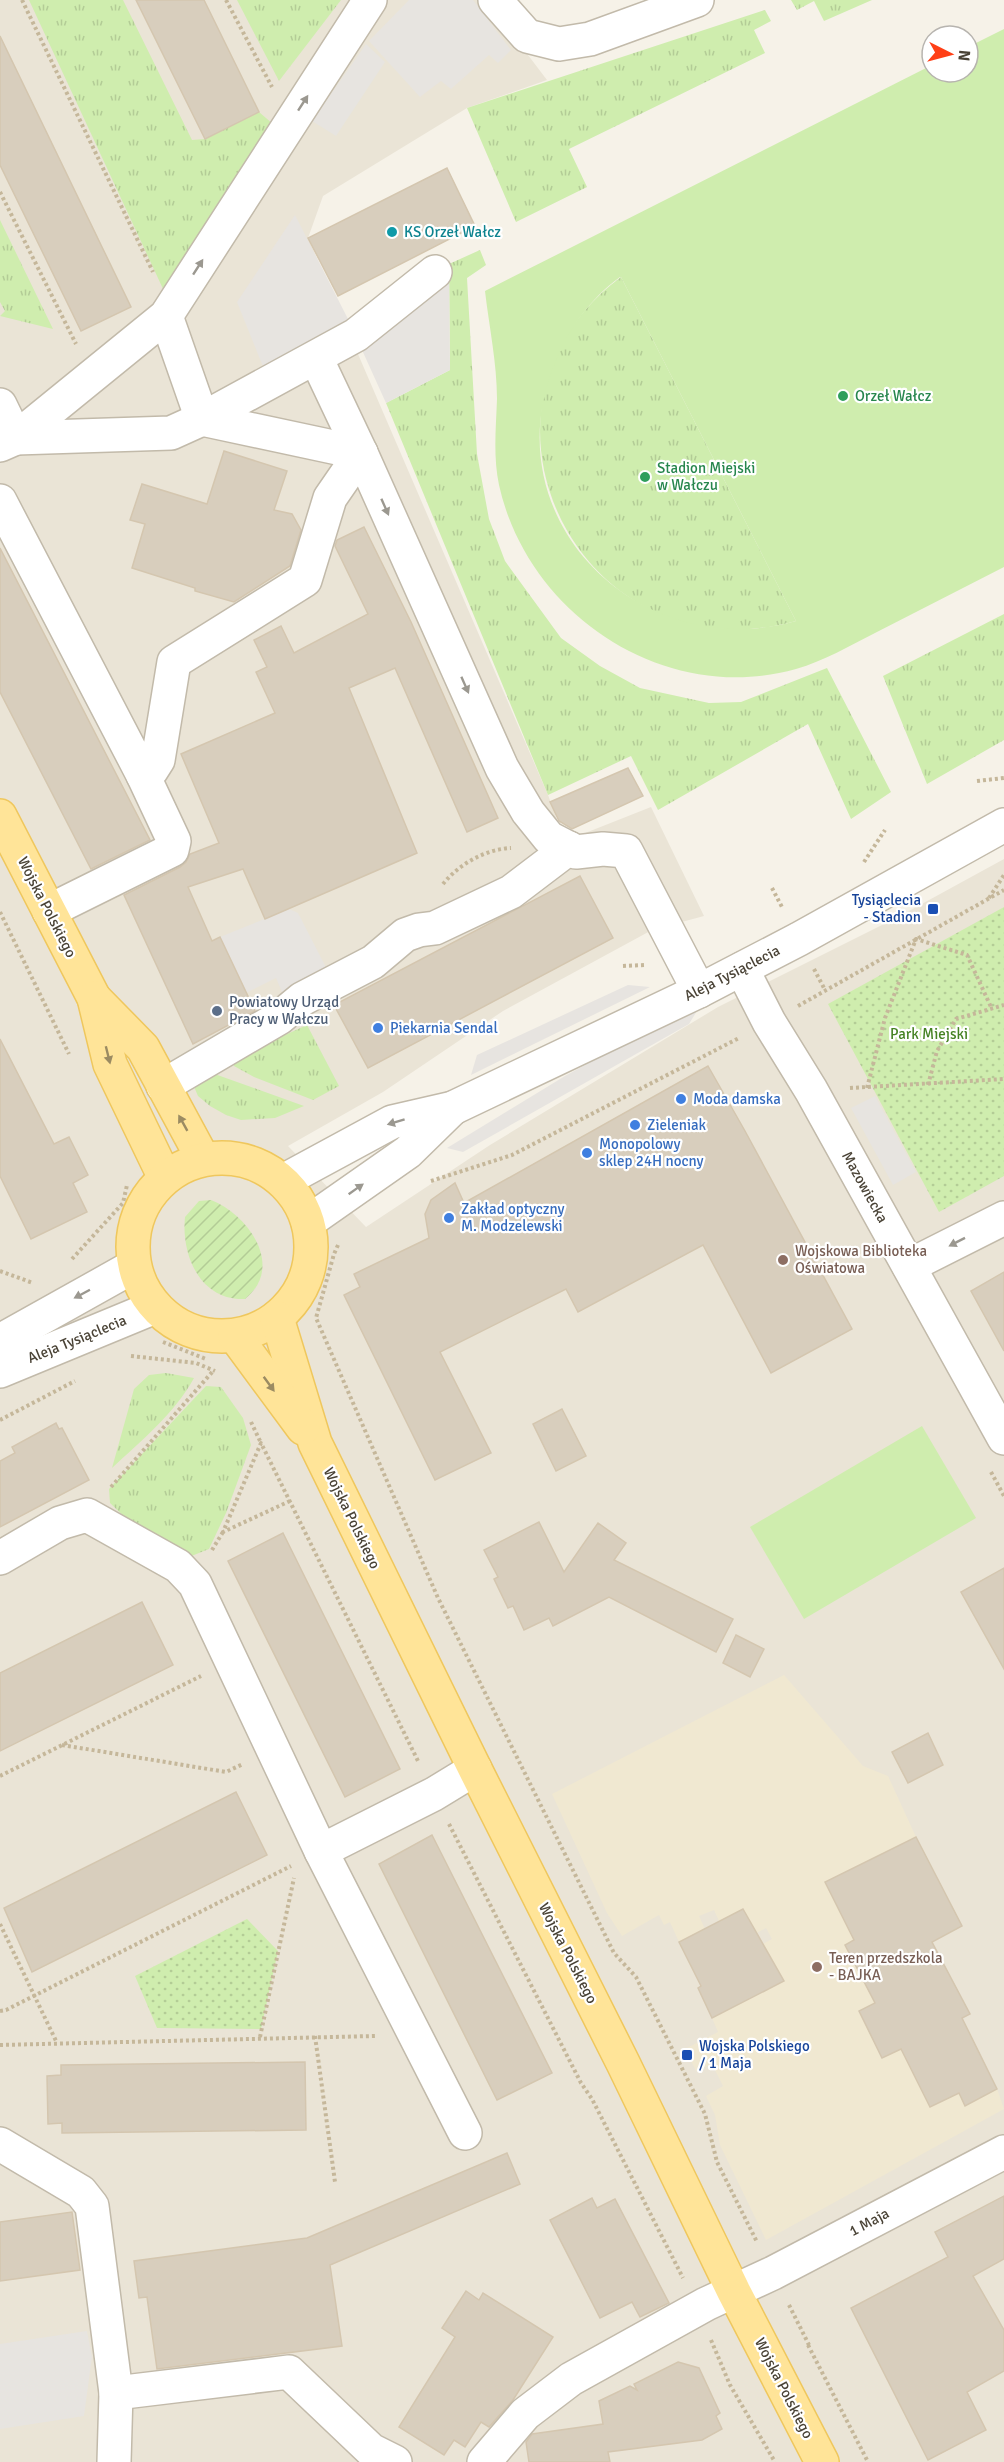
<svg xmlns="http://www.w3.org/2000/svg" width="1004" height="2462" viewBox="0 0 1004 2462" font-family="Signika,sans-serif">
  <defs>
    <pattern id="grass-tufts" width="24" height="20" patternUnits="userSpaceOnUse" patternTransform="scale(1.5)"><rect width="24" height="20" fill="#cfedae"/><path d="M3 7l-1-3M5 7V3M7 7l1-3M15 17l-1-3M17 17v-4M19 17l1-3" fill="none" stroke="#b3cc96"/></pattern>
    <pattern id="park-dots" width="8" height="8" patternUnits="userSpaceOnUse" patternTransform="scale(1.5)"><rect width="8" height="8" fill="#cfedae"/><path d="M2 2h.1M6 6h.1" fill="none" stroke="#b3cc96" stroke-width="1.8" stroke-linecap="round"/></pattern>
    <pattern id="garden-furrows" width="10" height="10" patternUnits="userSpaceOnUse" patternTransform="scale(1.5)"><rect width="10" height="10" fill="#cfedae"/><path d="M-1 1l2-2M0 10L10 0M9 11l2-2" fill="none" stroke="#b3cc96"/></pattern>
  </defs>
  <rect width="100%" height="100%" fill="#f6f2e8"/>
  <polygon fill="#eae4d6" points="0,0 486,0 547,80 467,108 323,196 308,238 548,795 565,841 651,807 704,916 652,930 503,1011 383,1092 288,1146 366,1227 490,1145 718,1007 898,917 1004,859 1004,2462 0,2462"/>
  <polygon fill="#f0e8d1" points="784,1675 863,1766 888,1776 916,1837 825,1882 854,1940 845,1945 875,2003 859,2011 881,2058 901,2049 930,2107 959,2093 966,2105 997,2089 1004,2109 766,2240 720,2145 715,2115 706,2096 723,2086 712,2064 696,2071 685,2049 718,2032 712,2018 784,1981 768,1952 765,1953 761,1945 772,1939 766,1928 755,1934 719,1921 714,1910 699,1916 705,1929 679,1942 670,1922 664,1925 659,1915 622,1936 607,1913 552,1794"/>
  <g fill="url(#grass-tufts)">
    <polygon points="29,0 123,0 192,140 205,139 259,112 273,124 164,291"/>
    <polygon points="237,0 341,0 279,81"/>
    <polygon points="791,0 872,0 824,21 814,1 797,10"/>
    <polygon points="765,10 771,21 754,30 765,53 569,149 587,187 516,222 467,108"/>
    <polygon points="0,220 53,329 0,316 5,311 0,302"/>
    <polygon points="480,250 486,265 467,278 477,454 489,519 505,561 561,638 600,666 640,688 709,703 741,702 827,668 891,792 851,819 808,724 658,810 631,756 548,795 386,403 450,370 449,264"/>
    <path d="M 621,277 L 796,621 C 580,681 445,407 621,277 Z"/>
    <polygon points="1004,614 1004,740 927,784 883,676"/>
    <polygon points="307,1025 339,1086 313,1100 254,1077 234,1066 234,1058"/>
    <polygon points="209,1072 304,1106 275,1118 241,1120 226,1115 210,1106 198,1096 192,1082"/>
    <path d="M 166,1373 L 194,1378 C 175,1413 141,1441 112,1468 L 134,1389 L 149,1375 Z"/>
    <polygon points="206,1386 221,1387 243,1418 251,1445 226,1513 209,1549 189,1557 139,1531 110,1503 109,1489"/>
  </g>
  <g fill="url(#park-dots)">
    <polygon points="1004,907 1004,1176 939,1212 828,1004"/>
    <polygon points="247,1919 278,1951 261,2029 157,2028 135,1976"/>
  </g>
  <path fill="url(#garden-furrows)" d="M 211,1200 C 249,1215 285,1267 245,1299 C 200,1301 181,1255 185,1217 L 199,1201 Z"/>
  <g fill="#cfedae" fill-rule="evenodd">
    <path d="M 1004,29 L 1004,567 C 961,589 918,611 875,633 C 849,646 824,661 796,669 C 665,706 528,615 499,485 C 493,456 496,428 497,399 C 497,363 489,326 485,291 L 932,65 L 932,72 L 968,72 L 968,47 ZM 620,277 L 621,277 L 796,621 C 638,665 491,518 555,363 C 569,328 590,299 620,277 Z"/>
    <polygon points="922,1426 976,1518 804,1619 750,1527"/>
  </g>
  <g fill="#e7e4e0">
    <polygon points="409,0 473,0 511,50 498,63 489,55 451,89 441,81 420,97 369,41"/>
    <polygon points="366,44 385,62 336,136 312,121"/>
    <polygon points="295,215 348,319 449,264 450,370 386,403 348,319 266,374 237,302"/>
    <polygon points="289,909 298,913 335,985 279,1018 282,992 276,978 246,993 220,937"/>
    <polygon points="628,985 650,987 471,1075 477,1055"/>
    <polygon points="703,1001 689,1024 463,1152 447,1148 565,1076"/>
    <polygon points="875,1096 916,1172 893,1185 851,1108"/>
    <polygon points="87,2331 92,2357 84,2416 0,2429 0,2344"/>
  </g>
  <g fill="#d8cebd" stroke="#d4c6af" stroke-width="1.5">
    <polygon points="136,0 204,0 259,112 205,139"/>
    <polygon points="0,36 131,307 81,331 0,165"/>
    <polygon points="447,168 475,226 338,296 308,238"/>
    <polygon points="224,451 287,471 274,510 292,514 301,530 290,566 234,602 195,591 195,588 132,568 145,524 130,520 142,484 207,504"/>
    <polygon points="364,527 411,622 498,818 467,832 395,668 349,688 417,853 265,919 243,869 188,887 212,941 220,937 255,1011 193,1044 124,895 180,867 186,862 190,854 219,843 181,754 275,713 256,672 267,667 254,640 281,626 294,653 368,614 335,546 337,540"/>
    <polygon points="0,548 150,840 91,869 0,692"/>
    <polygon points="628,768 643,796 572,829 559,821 550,802"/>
    <polygon points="580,876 613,938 368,1068 334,1005"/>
    <polygon points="0,1039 54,1144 69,1137 88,1175 73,1183 87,1212 31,1239 0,1176"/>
    <polygon points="708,1066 745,1131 852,1329 771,1373 703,1245 578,1312 566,1289 440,1352 491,1453 435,1480 344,1295 360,1287 354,1274 429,1238 425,1214 431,1200 455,1183 464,1203"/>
    <polygon points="1004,1272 1004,1351 971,1291"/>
    <polygon points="562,1409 586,1456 556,1471 533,1424"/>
    <polygon points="56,1423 59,1429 62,1428 89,1480 0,1527 0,1461 15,1453 12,1447"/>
    <polygon points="539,1522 564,1572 598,1523 626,1543 614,1560 733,1619 716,1652 609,1597 553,1626 549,1618 524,1630 513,1606 508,1608 494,1579 498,1577 484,1550"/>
    <polygon points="283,1533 400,1769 345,1797 228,1561"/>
    <polygon points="1004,1568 1004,1669 961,1592"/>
    <polygon points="142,1602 173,1665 0,1751 0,1673"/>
    <polygon points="736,1635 764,1649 750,1677 723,1663"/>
    <polygon points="928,1733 943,1765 908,1783 892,1752"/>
    <polygon points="236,1792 267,1855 32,1972 4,1908"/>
    <polygon points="432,1835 552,2073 497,2100 379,1864"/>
    <polygon points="916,1837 962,1926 932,1942 970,2014 962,2018 997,2089 965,2106 959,2093 930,2107 901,2049 882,2058 859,2011 875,2003 845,1945 854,1940 825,1882"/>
    <polygon points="743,1909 784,1981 712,2018 698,1988 701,1986 679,1942"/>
    <polygon points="305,2062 306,2130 62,2133 62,2123 48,2124 47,2076 61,2075 61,2065"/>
    <polygon points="507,2153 520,2184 330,2265 342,2346 157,2369 147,2297 139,2298 134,2261 307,2238"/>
    <polygon points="1004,2196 1004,2259 973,2276 1004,2330 1004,2371 967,2392 986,2430 928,2460 851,2308 948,2257 935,2232"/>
    <polygon points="592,2198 597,2208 615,2199 669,2303 640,2317 632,2302 600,2318 550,2220"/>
    <polygon points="72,2212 80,2270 0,2281 0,2222"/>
    <polygon points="466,2291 479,2300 483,2293 553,2337 513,2400 489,2427 481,2422 465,2447 454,2440 444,2455 399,2427 455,2337 442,2328"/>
    <polygon points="678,2362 699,2368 720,2413 716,2416 722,2429 702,2440 608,2452 610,2462 529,2462 526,2442 532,2434 603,2424 599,2401 630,2386 637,2390 634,2384"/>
  </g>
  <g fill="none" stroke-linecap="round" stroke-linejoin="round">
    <defs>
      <g id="minor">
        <polyline points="495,0 527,36 559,44 590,39 697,0"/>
        <polyline points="166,316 202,419"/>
        <polyline points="316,358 361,453 502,768 528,812 549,838 576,852 603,849 626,851 699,991"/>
        <polyline points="0,405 16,438"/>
        <polyline points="202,419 361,453"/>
        <polyline points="16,438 171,433 202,419 356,335 435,272"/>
        <polyline points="0,445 16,438 166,316 370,0"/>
        <polyline points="0,501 143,775 151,771 158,760 174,662 305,580 330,498 361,453"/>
        <polyline points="49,911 172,850 174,841 143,775"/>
        <polyline points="742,969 769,1022 811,1090 1004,1438"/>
        <polyline points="163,1086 279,1018 302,999 373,962 405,935 419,930 435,928 511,892 569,848"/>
        <polyline points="283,1181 392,1122 453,1108 699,991 799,939 1004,825"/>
        <polyline points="308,1222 408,1152 453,1108"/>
        <polyline points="909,1266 1004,1218"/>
        <polyline points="0,1341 134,1266"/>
        <polyline points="0,1371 155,1307"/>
        <polyline points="0,1558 60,1523 87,1515 178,1566 195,1584 321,1851"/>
        <polyline points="465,2133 321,1851 434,1794 475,1769"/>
        <polyline points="0,2144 81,2192 92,2206 116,2393 114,2462"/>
        <polyline points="116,2393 289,2372 371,2450 395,2462"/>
        <polyline points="484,2462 525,2414 571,2379 706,2304 773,2273 1004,2152"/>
      </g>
      <g id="major">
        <polyline points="0,816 94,998 110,1064 165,1178"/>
        <polyline points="94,998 143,1048 203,1159"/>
        <circle cx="222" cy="1247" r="89"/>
        <polyline points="277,1318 315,1443 475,1769 623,2063 734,2292 822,2462"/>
        <polyline points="235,1336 303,1428"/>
      </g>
    </defs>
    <use href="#minor" stroke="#c2baaa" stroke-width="36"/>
    <use href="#major" stroke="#efc75d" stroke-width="36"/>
    <g stroke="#c5b79a" stroke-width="4" stroke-dasharray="3 3" stroke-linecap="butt">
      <polyline points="22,0 153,272"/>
      <polyline points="226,0 272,87"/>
      <polyline points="0,192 76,344"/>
      <polyline points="977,781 1004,778"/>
      <polyline points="864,862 885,830"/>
      <path d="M 443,884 C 459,864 486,849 511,848"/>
      <polyline points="772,888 783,909"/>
      <polyline points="989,898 1004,875"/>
      <polyline points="0,912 69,1054"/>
      <polyline points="623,966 645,965"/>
      <polyline points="814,969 825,990"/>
      <polyline points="798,1006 1004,890"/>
      <polyline points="928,1085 937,1051 956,1019 1004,1005"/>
      <polyline points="850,1088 1004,1079"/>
      <polyline points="867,1088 885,1018 916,939 967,955 991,1007"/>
      <polyline points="431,1181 512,1155 739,1038"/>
      <polyline points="338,1245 334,1254 316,1318 438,1598 614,1953 636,1977 705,2114 717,2162 757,2242"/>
      <polyline points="72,1259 123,1203 127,1185"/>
      <polyline points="0,1271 33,1283"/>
      <polyline points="163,1342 206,1359"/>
      <polyline points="131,1356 196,1363 215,1371"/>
      <polyline points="0,1420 75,1381"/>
      <polyline points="251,1422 261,1443"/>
      <polyline points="991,1472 1004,1496"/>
      <polyline points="111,1487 214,1370"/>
      <polyline points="290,1501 223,1532 261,1443 419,1763"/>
      <polyline points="212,1550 223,1532"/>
      <polyline points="62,1745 226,1772 243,1764"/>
      <polyline points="0,1776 201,1676"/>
      <polyline points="449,1824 581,2083 592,2099 683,2278"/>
      <polyline points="0,1924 57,2043"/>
      <polyline points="0,2011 6,2010 291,1866"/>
      <polyline points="315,2036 335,2182"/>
      <polyline points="260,2037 294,1878"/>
      <polyline points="0,2045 375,2036"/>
      <polyline points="789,2305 809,2345"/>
      <polyline points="711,2340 730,2385 775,2462"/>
      <polyline points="808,2345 868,2462"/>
    </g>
    <use href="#minor" stroke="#fff" stroke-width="33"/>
    <use href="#major" stroke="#ffe498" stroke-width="33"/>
  </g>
  <defs><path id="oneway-solid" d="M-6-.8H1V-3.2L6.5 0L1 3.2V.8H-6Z" transform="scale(1.5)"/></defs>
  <g fill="#9b9890">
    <use href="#oneway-solid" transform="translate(303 103) rotate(-57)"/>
    <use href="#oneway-solid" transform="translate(198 267) rotate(-57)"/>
    <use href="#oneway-solid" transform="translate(385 507) rotate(66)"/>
    <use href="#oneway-solid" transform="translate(465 685) rotate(66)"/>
    <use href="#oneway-solid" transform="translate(396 1122) rotate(163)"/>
    <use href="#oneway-solid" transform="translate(356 1189) rotate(-35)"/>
    <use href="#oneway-solid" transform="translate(957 1242) rotate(153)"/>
    <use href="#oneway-solid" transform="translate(82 1294) rotate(152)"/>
  </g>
  <g fill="#9b8b62">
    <use href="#oneway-solid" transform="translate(108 1055) rotate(76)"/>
    <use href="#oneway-solid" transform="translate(183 1123) rotate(-119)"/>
    <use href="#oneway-solid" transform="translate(269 1384) rotate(54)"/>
  </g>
  <circle fill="#0f9aa8" stroke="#fff" stroke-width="2" cx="392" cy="232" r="6"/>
  <g fill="#2e9e5b" stroke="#fff" stroke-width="2">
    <circle cx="843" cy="396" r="6"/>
    <circle cx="645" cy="477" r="6"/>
  </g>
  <g fill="#1a4fb4" stroke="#fff" stroke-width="2">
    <rect x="927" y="903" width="12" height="12" rx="3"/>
    <rect x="681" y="2049" width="12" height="12" rx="3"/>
  </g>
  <circle fill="#5c6f8a" stroke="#fff" stroke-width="2" cx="217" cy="1011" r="6"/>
  <g fill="#3f7fe0" stroke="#fff" stroke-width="2">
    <circle cx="378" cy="1028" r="6"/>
    <circle cx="681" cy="1099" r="6"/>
    <circle cx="635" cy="1125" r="6"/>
    <circle cx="587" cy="1153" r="6"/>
    <circle cx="449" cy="1218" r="6"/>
  </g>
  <g fill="#8d6e63" stroke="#fff" stroke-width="2">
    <circle cx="783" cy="1260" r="6"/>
    <circle cx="817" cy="1967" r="6"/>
  </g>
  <g text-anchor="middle" stroke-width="4.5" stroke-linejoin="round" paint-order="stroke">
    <g font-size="15" fill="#0d838f" stroke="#fff" text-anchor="start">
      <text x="404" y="237">KS Orzeł Wałcz</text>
    </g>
    <g font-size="15" fill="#27864d" stroke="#fff" text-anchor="start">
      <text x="855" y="401">Orzeł Wałcz</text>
      <text x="657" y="473">Stadion Miejski<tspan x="657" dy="17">w Wałczu</tspan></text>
    </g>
    <g font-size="15" fill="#164399" stroke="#fff" text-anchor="end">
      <text x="921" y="905">Tysiąclecia<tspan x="921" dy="17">- Stadion</tspan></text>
      <text x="699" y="2051" text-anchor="start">Wojska Polskiego<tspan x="699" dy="17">/ 1 Maja</tspan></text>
    </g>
    <g font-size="15" fill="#4a4336" stroke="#fff">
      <text transform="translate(47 907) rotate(63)" y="5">Wojska Polskiego</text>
      <text transform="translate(732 973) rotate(-27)" y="5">Aleja Tysiąclecia</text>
      <text transform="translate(865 1187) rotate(61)" y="5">Mazowiecka</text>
      <text transform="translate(77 1339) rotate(-22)" y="5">Aleja Tysiąclecia</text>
      <text transform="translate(352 1518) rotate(64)" y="5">Wojska Polskiego</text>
      <text transform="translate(568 1953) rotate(63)" y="5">Wojska Polskiego</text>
      <text transform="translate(869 2222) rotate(-28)" y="5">1 Maja</text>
      <text transform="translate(784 2388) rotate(63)" y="5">Wojska Polskiego</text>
    </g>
    <g font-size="15" fill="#4e5e75" stroke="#fff" text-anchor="start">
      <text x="229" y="1007">Powiatowy Urząd<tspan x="229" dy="17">Pracy w Wałczu</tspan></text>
    </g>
    <g font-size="15" fill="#366cbe" stroke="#fff" text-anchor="start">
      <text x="390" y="1033">Piekarnia Sendal</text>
      <text x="693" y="1104">Moda damska</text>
      <text x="647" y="1130">Zieleniak</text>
      <text x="599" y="1149">Monopolowy<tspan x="599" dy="17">sklep 24H nocny</tspan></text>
      <text x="461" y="1214">Zakład optyczny<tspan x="461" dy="17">M. Modzelewski</tspan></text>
    </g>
    <g font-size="15" fill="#458223" stroke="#fff">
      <text x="929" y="1039">Park Miejski</text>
    </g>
    <g font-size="15" fill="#785e54" stroke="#fff" text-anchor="start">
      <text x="795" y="1256">Wojskowa Biblioteka<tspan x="795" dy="17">Oświatowa</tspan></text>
      <text x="829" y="1963">Teren przedszkola<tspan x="829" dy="17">- BAJKA</tspan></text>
    </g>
  </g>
  <g transform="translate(950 54) rotate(96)"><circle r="28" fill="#ffffff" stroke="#b7b4af" stroke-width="1.5"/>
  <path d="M0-4.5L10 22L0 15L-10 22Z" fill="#ff3f16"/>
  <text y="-9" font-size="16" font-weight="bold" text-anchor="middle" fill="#4a4336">N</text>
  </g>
</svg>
